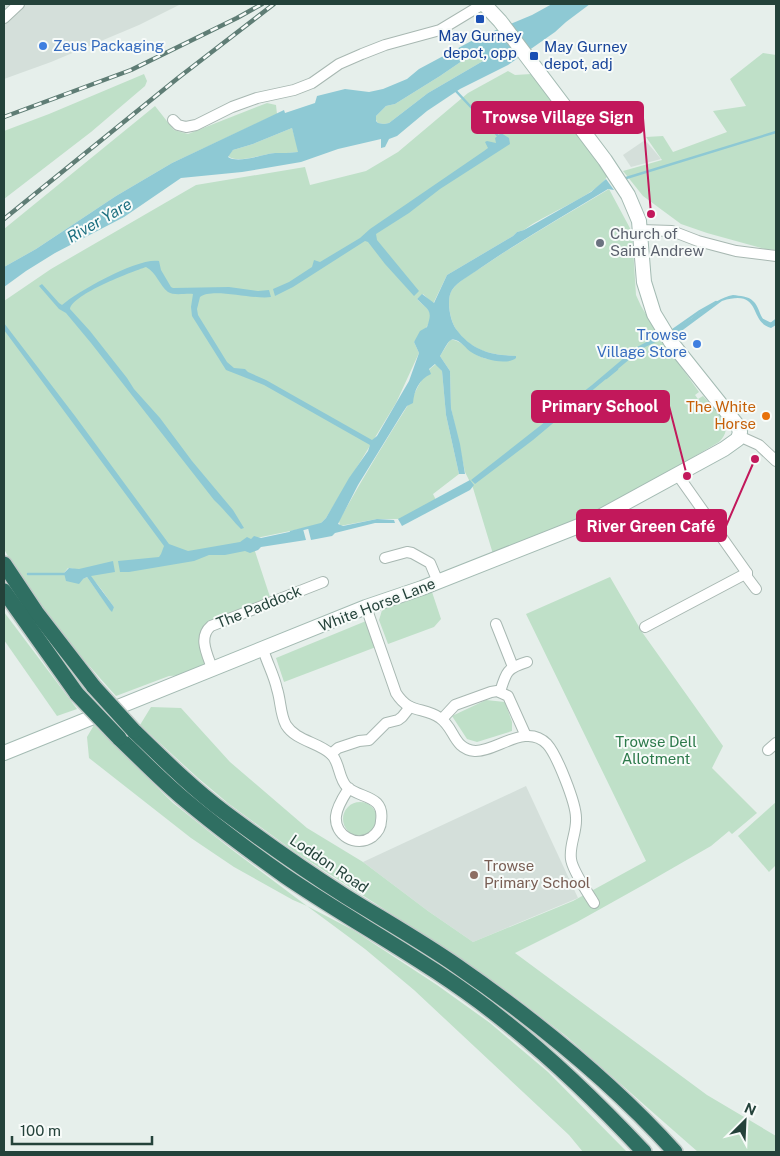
<svg xmlns="http://www.w3.org/2000/svg" width="780" height="1156" viewBox="0 0 780 1156" font-family="'Public Sans',sans-serif">
  <rect width="100%" height="100%" fill="#e6efeb"/>
  <g fill="#d4dfda">
    <polygon points="4,4 181,4 139,25 51,62 4,79"/>
    <polygon points="645,140 661,159 631,167 623,155"/>
    <polygon points="526,786 578,898 473,942 428,911 363,862"/>
  </g>
  <g fill="#bfe0c8" fill-rule="evenodd">
    <polygon points="763,53 776,55 776,250 765,249 707,233 681,224 643,196 623,171 662,160 646,137 663,136 673,152 727,132 713,111 746,106 730,79"/>
    <polygon points="481,54 485,56 483,61 428,93 389,123 384,124 378,123 376,120 376,116 386,106 395,104 440,76 462,61 472,56"/>
    <path d="M 508,71 L 515,75 L 531,74 L 569,120 L 608,175 C 598,195 544,214 524,230 L 517,232 L 513,236 L 447,275 L 433,304 L 423,294 L 417,299 C 420,303 426,306 429,311 C 436,320 420,335 414,342 L 419,353 L 396,403 L 326,518 L 319,525 L 251,539 L 271,600 L 207,624 L 209,664 L 186,675 L 169,676 L 116,696 C 76,651 32,602 4,549 L 4,301 L 51,269 L 196,185 L 305,167 L 310,185 L 366,171 L 398,152 L 468,93 ZM 68,568 C 92,570 101,590 114,607 L 110,609 L 87,577 L 83,579 L 64,573 Z"/>
    <polygon points="144,74 147,81 145,86 91,132 4,199 4,131 49,114"/>
    <polygon points="267,103 276,105 277,114 172,163 116,196 36,249 4,267 4,229 155,106 174,130 188,134"/>
    <path d="M 292,128 L 299,152 C 291,153 283,153 275,153 C 263,154 237,164 228,156 L 233,150 L 253,144 Z"/>
    <path d="M 609,189 L 632,232 L 636,295 L 641,306 L 657,333 L 699,392 L 695,395 L 698,399 L 703,396 C 715,410 737,425 719,442 L 593,516 L 493,554 L 473,488 L 465,472 L 451,408 L 450,371 L 440,356 L 450,340 C 461,338 474,358 488,359 C 496,360 507,357 515,356 C 491,355 471,351 456,329 C 450,321 446,298 452,290 C 459,280 473,273 482,267 C 523,239 566,215 609,189 Z"/>
    <path d="M 436,364 L 442,371 L 446,415 L 459,474 L 433,494 L 436,500 L 401,519 L 377,519 L 340,526 L 339,521 C 361,481 384,443 408,405 C 417,391 422,373 436,364 Z"/>
    <polygon points="610,577 642,632 723,746 712,768 757,813 732,834 729,831 711,846 645,884 577,922 515,953 707,1095 776,1136 776,1152 698,1152 566,1036 514,996 462,959 295,852 229,804 198,778 140,725 151,707 181,708 230,762 307,828 363,862 428,911 473,942 573,901 646,861 526,614"/>
    <polygon points="431,589 441,619 434,627 388,644 379,620 383,607"/>
    <polygon points="4,612 77,709 57,716 4,640"/>
    <polygon points="366,621 376,647 284,682 276,658"/>
    <polygon points="486,700 505,702 512,722 512,731 477,742 467,739 452,716"/>
    <polygon points="94,725 173,803 231,849 307,906 353,930 437,985 490,1023 548,1072 627,1152 583,1152 569,1135 414,990 365,949 307,906 293,900 234,867 191,838 89,758 87,737"/>
    <polygon points="776,802 776,865 769,872 738,836"/>
    <circle cx="360" cy="819" r="17"/>
  </g>
  <g fill="#8ec9d4" fill-rule="evenodd">
    <path d="M 552,4 L 590,4 L 566,22 L 555,32 L 508,65 L 460,89 L 427,111 L 397,136 L 389,139 L 385,147 L 381,148 L 381,139 L 338,149 L 301,162 L 242,172 L 181,178 L 124,217 L 55,253 L 26,271 L 4,287 L 4,267 L 36,249 L 116,196 L 172,163 L 284,110 L 285,113 L 315,103 L 317,96 L 345,89 L 369,92 L 383,89 L 407,79 L 419,69 L 477,38 L 532,15 ZM 481,54 L 485,56 L 483,61 L 428,93 L 389,123 L 384,124 L 378,123 L 376,121 L 376,116 L 386,106 L 395,104 L 440,76 L 462,61 L 472,56 ZM 292,128 L 298,152 C 290,153 283,153 275,153 C 263,154 238,164 228,157 L 233,150 L 253,144 Z"/>
    <polygon points="501,133 509,138 510,144 440,189 409,213 376,234 377,240 419,291 414,296 385,264 368,242 365,241 293,287 275,296 273,289 289,282 312,267 314,260 320,262 360,238 370,229 484,151 488,148 485,142 487,141 496,143 495,138"/>
    <path d="M 606,179 L 614,190 L 608,189 C 565,215 521,240 479,269 C 471,275 458,281 452,290 C 446,299 450,321 456,329 C 472,351 491,355 516,356 L 516,358 C 507,366 481,359 471,352 C 466,349 458,337 451,340 C 447,342 443,352 440,356 L 450,371 L 451,408 L 460,444 L 465,474 L 459,474 L 446,415 L 442,371 L 435,364 L 429,369 L 431,374 C 419,379 414,391 413,403 L 407,406 L 403,412 L 358,485 L 338,524 L 343,526 L 377,519 L 394,520 L 395,523 L 375,523 L 335,533 L 332,536 L 311,540 L 308,528 L 319,525 L 326,518 L 349,478 L 368,451 L 370,445 L 264,385 L 226,370 L 192,316 L 191,307 L 193,294 C 186,293 174,296 168,292 C 159,285 157,273 146,267 C 131,272 73,294 70,309 L 90,331 L 127,378 L 134,389 L 160,418 L 192,461 L 233,510 L 244,528 L 241,529 C 231,519 224,509 214,500 L 91,343 L 66,313 L 59,309 L 39,286 L 42,284 L 59,303 L 62,305 C 78,291 139,257 159,261 L 161,270 L 171,287 L 173,288 L 229,287 L 258,291 L 269,290 L 271,297 C 254,300 212,287 200,297 L 197,309 L 198,315 L 227,362 L 234,368 L 245,369 L 248,372 L 266,380 L 372,440 L 377,436 L 409,381 L 419,353 L 414,342 L 420,331 L 427,327 C 433,310 429,311 417,299 L 422,294 L 434,303 L 447,275 L 513,236 L 517,232 L 524,230 L 591,192 Z"/>
    <path d="M 733,295 C 740,296 748,296 753,301 C 761,308 759,322 771,323 L 776,319 L 776,325 L 771,328 C 748,322 763,288 722,301 L 676,335 L 673,329 C 694,320 710,300 733,295 Z"/>
    <polygon points="4,323 75,416 169,544 188,551 240,542 247,537 251,539 254,536 261,538 303,529 306,540 261,547 258,550 250,553 245,551 225,555 209,555 194,561 129,572 120,572 118,561 159,557 161,554 164,546 4,330"/>
    <polygon points="656,337 658,341 643,348 533,440 475,484 471,480 592,385 637,347"/>
    <polygon points="470,480 474,485 470,490 402,526 398,519"/>
    <polygon points="113,561 115,572 91,576 114,607 112,612 110,610 87,577 83,579 79,584 66,581 64,573 69,568 79,569"/>
  </g>
  <g fill="none" stroke-linecap="round" stroke-linejoin="round">
    <g stroke="#8ec9d4" stroke-width="2.5">
      <polyline points="455,90 499,137"/>
      <polyline points="623,179 776,132"/>
      <polyline points="763,320 771,324 776,320"/>
      <polyline points="670,332 700,311 716,302"/>
      <polyline points="606,378 617,369"/>
      <polyline points="291,532 322,524"/>
      <polyline points="28,574 67,574"/>
    </g>
    <defs>
      <g id="street">
        <polyline points="4,18 19,4"/>
        <polyline points="173,120 178,125 186,127 196,125 232,107 257,98 294,90 312,83 339,64 362,54 385,45 440,30 483,4"/>
        <polyline points="640,230 672,231 698,241 736,251 776,256"/>
        <polyline points="739,436 759,445 776,461"/>
        <polyline points="677,474 747,573 747,577 756,589"/>
        <polyline points="385,558 407,552 412,553 430,563 438,582"/>
        <path d="M 366,607 L 396,693 C 410,715 423,706 440,718 C 455,728 453,749 475,751 C 496,752 526,722 547,744 C 557,755 576,803 576,818 C 577,832 569,845 571,859 C 572,870 588,893 594,903"/>
        <polyline points="496,624 513,667"/>
        <polyline points="645,627 747,573"/>
        <path d="M 263,649 C 267,663 274,675 277,689 C 281,701 280,714 286,725 C 296,741 318,742 331,754 C 340,762 338,778 347,787 C 361,799 385,795 381,821 C 381,828 377,833 372,837 C 356,848 334,835 336,816 C 337,806 344,796 349,788"/>
        <path d="M 212,668 C 207,654 198,637 211,626 L 323,582"/>
        <path d="M 500,692 C 506,672 507,668 527,662"/>
        <polyline points="442,719 455,705 491,692 497,691 508,696 526,736"/>
        <polyline points="768,750 776,743"/>
        <polyline points="331,754 338,748 359,741 369,740 386,723 398,720 402,717 410,707"/>
      </g>
      <polyline id="secondary" points="4,753 366,607 422,588 594,520 724,449 738,439 740,432 738,426 671,342 654,314 644,282 639,221 628,195 605,160 500,21 484,4"/>
      <g id="highway">
        <polyline points="4,564 36,612 94,687"/>
        <polyline points="4,591 77,694"/>
        <path d="M 134,731 C 163,759 192,788 224,812 C 263,841 304,870 345,896 C 382,919 421,941 457,966 C 535,1020 611,1081 675,1152"/>
        <path d="M 119,738 C 141,759 162,781 185,800 C 217,827 251,852 285,876 C 357,925 435,965 503,1020 C 554,1060 600,1105 644,1152"/>
      </g>
    </defs>
    <use href="#street" stroke="#a8b8b2" stroke-width="12"/>
    <use href="#secondary" stroke="#a4bbb3" stroke-width="16"/>
    <use href="#highway" stroke="#c2cac8" stroke-width="18"/>
    <use href="#street" stroke="#fff" stroke-width="10"/>
    <use href="#secondary" stroke="#fff" stroke-width="14"/>
    <use href="#highway" stroke="#2f6f62" stroke-width="15"/>
    <defs>
      <g id="rail">
        <polyline points="4,117 131,70 237,18 262,4"/>
        <polyline points="4,219 178,78 274,4"/>
      </g>
    </defs>
    <use href="#rail" stroke="#5f7d75" stroke-width="4.5"/>
    <use href="#rail" stroke="#f7fbf9" stroke-width="2.5" stroke-dasharray="8" stroke-linecap="butt"/>
    <defs>
      <g id="highway-bridge">
        <polyline points="94,687 134,731"/>
        <polyline points="77,694 119,738"/>
      </g>
    </defs>
    <use href="#highway-bridge" stroke="#c2cac8" stroke-width="18" stroke-linecap="butt"/>
    <use href="#highway-bridge" stroke="#2f6f62" stroke-width="15"/>
  </g>
  <g fill="#1a4fb4" stroke="#f7fbf9" stroke-width="2">
    <rect x="475" y="14" width="10" height="10" rx="2.5"/>
    <rect x="529" y="51" width="10" height="10" rx="2.5"/>
  </g>
  <g fill="#3f7fe0" stroke="#f7fbf9" stroke-width="2">
    <circle cx="43" cy="46" r="5"/>
    <circle cx="697" cy="344" r="5"/>
  </g>
  <circle fill="#6b7280" stroke="#f7fbf9" stroke-width="2" cx="600" cy="243" r="5"/>
  <circle fill="#e8710a" stroke="#f7fbf9" stroke-width="2" cx="766" cy="416" r="5"/>
  <circle fill="#8d6e63" stroke="#f7fbf9" stroke-width="2" cx="474" cy="875" r="5"/>
  <g text-anchor="middle" stroke-width="4" stroke-linejoin="round" paint-order="stroke">
    <g font-size="15" fill="#164399" stroke="#f7fbf9">
      <text x="480" y="41">May Gurney<tspan x="480" dy="17">depot, opp</tspan></text>
      <text x="544" y="52" text-anchor="start">May Gurney<tspan x="544" dy="17">depot, adj</tspan></text>
    </g>
    <g font-size="15" fill="#366cbe" stroke="#f7fbf9" text-anchor="start">
      <text x="53" y="51">Zeus Packaging</text>
      <text x="687" y="340" text-anchor="end">Trowse<tspan x="687" dy="17">Village Store</tspan></text>
    </g>
    <g font-size="15" fill="#5b616d" stroke="#f7fbf9" text-anchor="start">
      <text x="610" y="239">Church of<tspan x="610" dy="17">Saint Andrew</tspan></text>
    </g>
    <g font-size="15" fill="#c56008" stroke="#f7fbf9" text-anchor="end">
      <text x="756" y="412">The White<tspan x="756" dy="17">Horse</tspan></text>
    </g>
    <g font-size="15" fill="#24423a" stroke="#f7fbf9">
      <text transform="translate(377 605) rotate(-21)" y="5">White Horse Lane</text>
      <text transform="translate(259 607) rotate(-22)" y="5">The Paddock</text>
      <text transform="translate(329 864) rotate(34)" y="5">Loddon Road</text>
    </g>
    <g font-size="15" fill="#2d7a4b" stroke="#f7fbf9">
      <text x="656" y="747">Trowse Dell<tspan x="656" dy="17">Allotment</tspan></text>
    </g>
    <g font-size="15" fill="#785e54" stroke="#f7fbf9" text-anchor="start">
      <text x="484" y="871">Trowse<tspan x="484" dy="17">Primary School</tspan></text>
    </g>
    <g font-size="16" font-style="italic" fill="#1c6f80" stroke="#f7fbf9">
      <text transform="translate(99 220) rotate(-30)" y="6">River Yare</text>
    </g>
  </g>
  <path fill="none" stroke="#c2185b" stroke-width="2" d="M651 214L643 118M687 476L669 406M755 459L726 526"/>
  <g fill="#c2185b" stroke="#f7fbf9" stroke-width="2">
    <circle cx="651" cy="214" r="5"/>
    <circle cx="687" cy="476" r="5"/>
    <circle cx="755" cy="459" r="5"/>
  </g>
  <g fill="#c2185b" stroke="#c2185b" stroke-width="2">
    <rect x="472" y="102" width="171" height="31" rx="5"/>
    <rect x="532" y="391" width="137" height="31" rx="5"/>
    <rect x="577" y="510" width="149" height="31" rx="5"/>
  </g>
  <g font-size="16" text-anchor="middle" font-weight="bold" fill="#fff">
    <text x="558" y="123">Trowse Village Sign</text>
    <text x="600" y="412">Primary School</text>
    <text x="651" y="532">River Green Café</text>
  </g>
  <rect width="780" height="1156" fill="none" stroke="#24423a" stroke-width="10"/>
  <g transform="translate(745 1121) rotate(24)" stroke="#f7fbf9" stroke-width="4" paint-order="stroke">
  <path d="M0-4L9 19L0 12L-9 19Z" fill="#24423a"/>
  <text y="-8" font-size="14" font-weight="bold" text-anchor="middle" fill="#24423a">N</text>
  </g>
  <path d="M12 1136v8h140v-8" fill="none" stroke="#24423a" stroke-width="2.5"/>
  <text x="20" y="1136" font-size="15" fill="#24423a" stroke="#f7fbf9" stroke-width="4" paint-order="stroke">100 m</text>
</svg>
